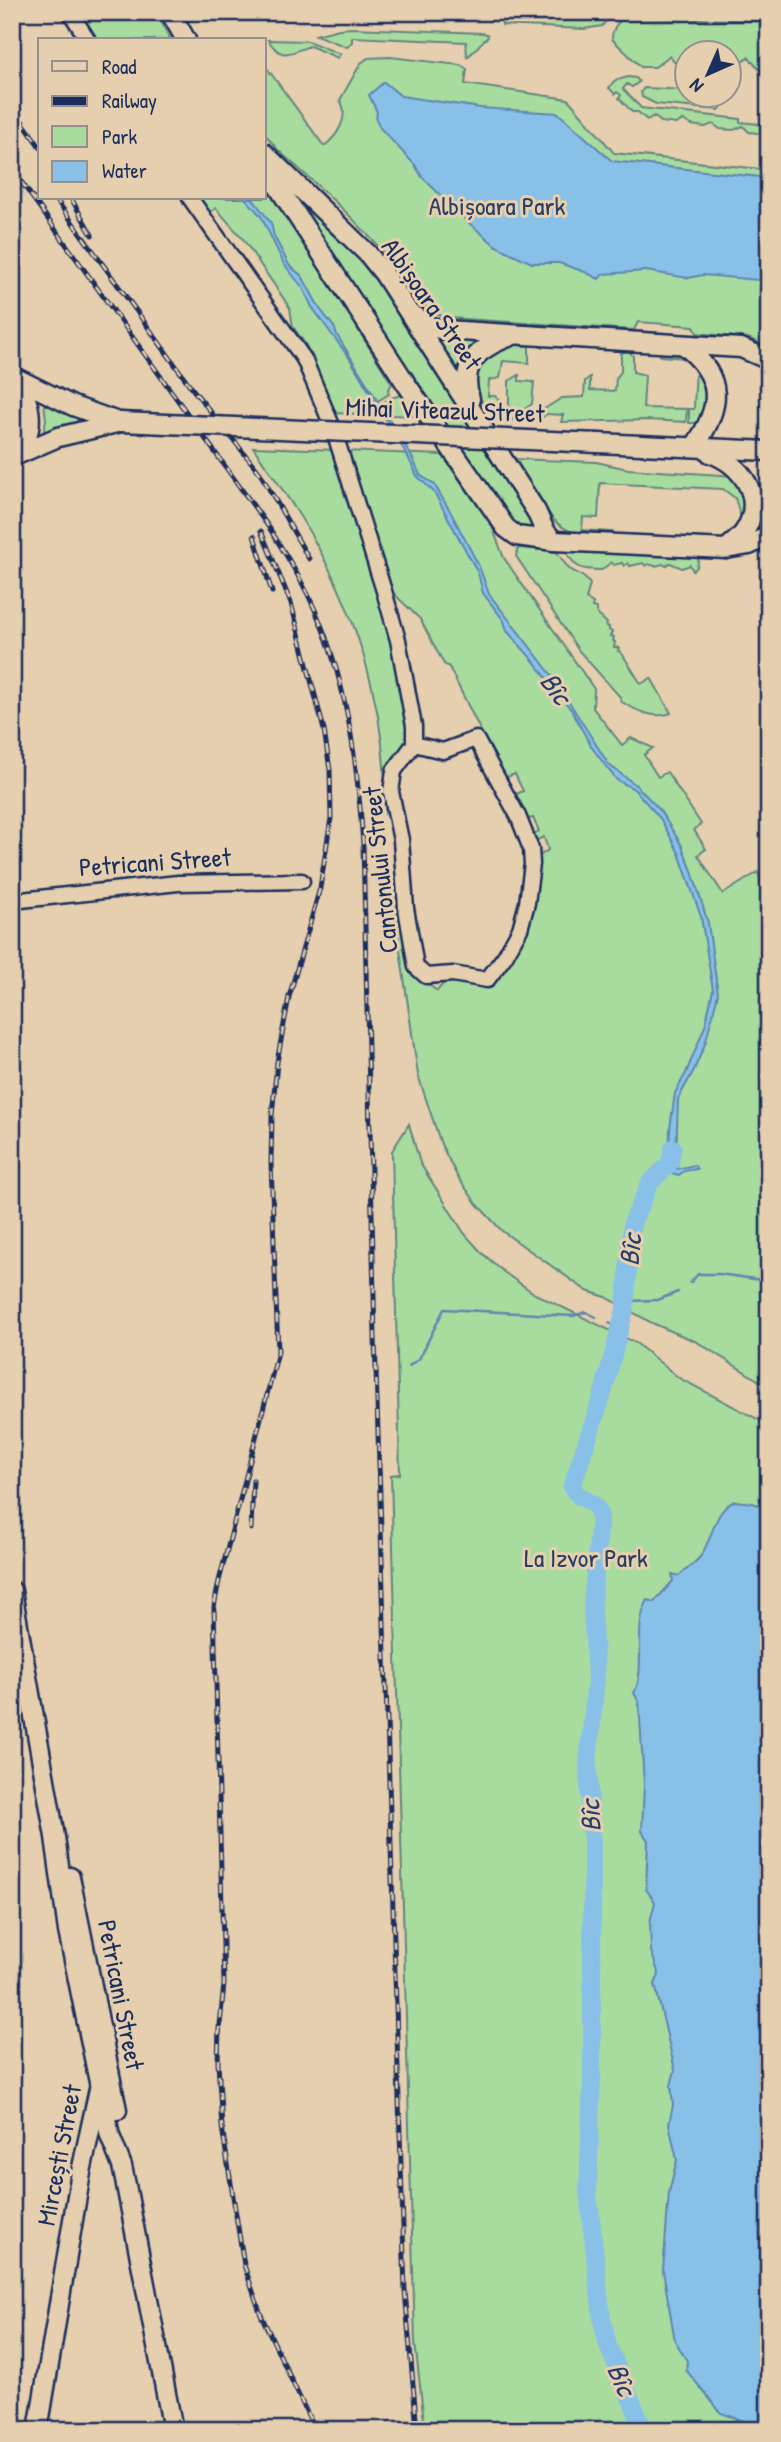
<svg xmlns="http://www.w3.org/2000/svg" width="781" height="2442" viewBox="0 0 781 2442" font-family="'Patrick Hand',sans-serif">
  <rect width="100%" height="100%" fill="#e6cfae"/>
  <filter id="ink" filterUnits="userSpaceOnUse"><feTurbulence type="fractalNoise" baseFrequency=".0143" numOctaves="2"/><feDisplacementMap in="SourceGraphic" scale="14" xChannelSelector="R" yChannelSelector="G"/><feConvolveMatrix kernelMatrix="1 2 1 2 8 2 1 2 1" color-interpolation-filters="sRGB"/></filter>
  <g filter="url(#ink)">
    <g fill="#a8dc9f" stroke="#62867e" stroke-width="2">
      <polygon points="71,12 156,12 171,40 91,40"/>
      <polygon points="503,12 516,12 516,18 523,18 523,15 540,15 540,19 546,20 546,17 560,20 561,16 577,16 577,20 584,21 585,12 606,12 610,16 602,26 584,29 502,25"/>
      <path d="M 625,17 L 769,21 L 769,73 L 763,73 L 748,57 L 731,72 L 729,70 L 728,52 L 686,52 L 686,72 L 684,72 L 669,56 L 655,67 L 641,67 L 612,39 C 612,29 617,22 625,17 Z"/>
      <path d="M 352,28 L 483,33 L 487,34 L 488,37 C 479,43 476,51 467,57 L 466,42 L 352,37 L 352,42 L 347,47 L 316,35 L 339,29 Z"/>
      <path d="M 268,40 L 308,41 L 340,54 L 338,58 L 310,46 C 289,52 283,62 268,40 Z"/>
      <path d="M 390,57 L 460,65 L 467,69 L 465,84 L 568,99 L 614,153 L 769,170 L 769,347 L 748,338 L 697,333 L 694,326 L 638,322 L 634,330 L 450,318 C 425,314 413,292 400,273 C 365,226 321,189 278,150 L 264,133 L 264,64 L 324,146 C 338,136 350,116 340,100 L 361,63 L 368,58 Z"/>
      <polygon points="628,77 636,78 639,82 632,87 627,84 623,89 641,108 740,119 740,122 769,125 769,131 765,134 749,132 743,126 734,130 720,129 713,124 705,127 691,125 683,120 676,124 661,122 654,116 647,120 638,112 632,112 619,98 621,95 617,92 615,94 609,88 614,81"/>
      <polygon points="644,88 686,90 686,94 723,95 724,104 719,110 656,104 642,97 641,92"/>
      <polygon points="264,185 358,326 357,328 392,384 388,390 389,394 356,414 331,413 306,345 293,327 290,308 243,239 216,208 208,214 194,198 264,198"/>
      <polygon points="293,196 362,262 385,291 532,517 534,525 531,529 516,528 467,460 292,197"/>
      <polygon points="437,340 482,343 462,379"/>
      <polygon points="502,344 529,346 529,363 503,361 500,378 489,380 488,396 495,396 500,401 498,406 491,409 484,405 472,385 474,365"/>
      <polygon points="624,351 630,352 633,356 633,372 645,375 643,408 687,409 686,422 646,420 561,422 563,415 546,414 538,421 492,419 495,417 528,419 562,398 584,397 585,381 590,377 590,390 615,391 616,378 621,372 621,354"/>
      <polygon points="660,353 687,355 706,376 706,423 689,423 689,409 694,409 696,367 687,358 660,356"/>
      <polygon points="519,375 519,381 534,382 532,404 523,410 516,410 509,406 509,381"/>
      <polygon points="401,395 404,397 416,416 365,414 391,398"/>
      <polygon points="44,402 78,417 77,423 43,435 46,420"/>
      <path d="M 253,447 L 336,450 L 395,648 L 408,733 L 391,805 L 385,813 C 388,708 356,607 301,518 C 286,494 269,470 253,447 Z"/>
      <polygon points="344,451 442,455 491,524 504,558 594,689 593,708 622,745 631,738 653,748 644,755 658,777 667,772 701,824 694,830 706,849 698,855 723,894 758,872 769,910 769,1387 697,1342 652,1323 606,1297 587,1291 502,1231 477,1204 457,1176 441,1144 418,1075 390,880 398,879 421,978 437,991 447,979 478,983 483,987 492,986 535,876 538,875 538,857 548,850 544,837 535,841 532,835 539,831 533,818 525,820 510,797 523,791 515,774 504,778 449,667 444,664 420,619 389,589"/>
      <path d="M 514,459 L 596,462 L 628,469 L 736,476 L 745,499 L 742,521 L 735,498 L 723,489 L 600,483 L 598,518 L 583,517 L 582,530 L 612,532 L 607,536 C 585,535 569,536 553,519 Z"/>
      <path d="M 518,548 L 556,551 L 569,569 L 584,577 L 590,584 L 586,599 L 593,603 L 592,607 L 596,608 L 597,614 L 607,623 L 606,626 L 609,627 L 609,630 L 612,632 L 610,636 L 614,637 L 613,641 L 615,642 L 614,647 L 619,648 L 618,651 L 621,652 L 641,684 L 651,678 L 671,713 C 654,720 635,710 620,701 L 621,698 L 579,651 L 516,556 Z"/>
      <path d="M 565,550 L 699,556 L 697,567 L 693,571 L 690,565 L 682,568 L 670,563 L 666,566 L 663,564 L 655,566 L 648,564 L 646,566 L 643,563 L 630,566 L 628,563 L 624,566 L 622,563 L 614,565 L 611,562 L 602,570 C 580,570 576,569 565,550 Z"/>
      <polygon points="409,1124 420,1163 464,1233 482,1253 505,1273 535,1294 636,1343 679,1378 769,1425 769,2430 425,2430 415,2342 391,1475 400,1474 392,1151"/>
    </g>
    <g fill="#89c0e7" stroke="#5d86b0" stroke-width="2">
      <polygon points="384,82 401,96 481,108 558,113 612,161 769,178 769,281 703,275 688,278 646,271 603,274 599,279 585,272 559,263 532,263 496,246 469,223 422,177 415,165 380,128 376,119 377,112 369,95"/>
      <polygon points="245,198 252,198 271,223 274,236 289,265 302,276 320,309 334,327 337,335 412,457 420,475 434,484 450,511 479,566 489,594 554,678 609,765 636,785 659,809 681,844 691,868 708,923 718,994 705,1044 694,1070 678,1099 676,1160 673,1166 677,1169 694,1165 697,1169 684,1171 679,1175 672,1173 666,1168 669,1160 670,1128 675,1093 686,1073 705,1026 713,990 701,917 679,853 660,818 634,789 617,780 607,768 591,746 572,711 532,659 507,631 504,621 483,593 478,573 434,492 417,476 407,455 350,359 312,307 303,288 284,264 261,216"/>
      <path d="M 735,1501 L 753,1503 L 769,1509 L 769,2430 L 721,2413 L 686,2370 L 687,2361 L 675,2341 L 663,2271 L 669,2192 L 677,2160 L 669,2124 L 673,2105 L 671,2086 L 675,2070 L 655,1984 L 659,1975 L 651,1951 L 650,1922 L 655,1902 L 646,1889 L 648,1841 L 642,1831 L 644,1784 L 639,1702 L 634,1693 C 647,1669 632,1626 648,1600 L 654,1602 L 673,1581 L 672,1574 L 679,1576 C 685,1570 694,1564 700,1557 C 713,1539 714,1509 735,1501 Z"/>
    </g>
    <g fill="none" stroke-linecap="round" stroke-linejoin="round">
      <g stroke="#5d86b0" stroke-width="2.5">
        <polyline points="690,1283 698,1274 719,1274 769,1281"/>
        <polyline points="626,1301 657,1300 678,1292"/>
        <polyline points="609,1323 621,1329"/>
        <polyline points="409,1366 419,1359 444,1309 573,1316 586,1312 596,1317"/>
      </g>
      <path stroke="#89c0e7" stroke-width="18" d="M 644,2430 L 608,2346 L 602,2319 L 588,2192 L 592,2077 L 592,1841 L 588,1766 L 596,1678 L 592,1606 L 600,1518 C 597,1497 578,1503 572,1486 L 603,1393 L 625,1309 L 632,1223 L 650,1183 L 670,1163 L 673,1148"/>
      <defs>
        <g id="minor">
          <polyline points="70,12 88,40"/>
          <polyline points="190,198 304,359 333,428 384,591 398,640 414,726 414,744 394,771 391,792 401,840 406,908 416,967 426,976 453,974 487,980 505,956 520,929 527,903 532,864 531,849 518,816 476,739 443,751 414,744"/>
          <polyline points="12,901 178,883 302,881"/>
        </g>
        <g id="major">
          <polyline points="170,12 186,40"/>
          <polyline points="264,153 368,254 384,274 536,511 545,531 554,541"/>
          <polyline points="264,165 407,385 506,528 517,536 554,541 726,549 749,545 769,536"/>
          <polyline points="415,316 431,327 444,330 741,348 769,360"/>
          <path d="M 684,345 C 725,378 722,407 694,447"/>
          <polyline points="12,376 73,406 118,422"/>
          <path d="M 13,379 C 33,401 37,432 15,454"/>
          <path d="M 470,399 C 459,362 479,348 511,336"/>
          <polyline points="598,443 769,451"/>
          <path d="M 710,453 C 741,464 765,496 746,529 C 742,537 733,543 726,549"/>
          <polyline points="12,457 58,437 121,422"/>
          <polyline points="12,1591 55,1837 68,1931 110,2136 122,2166 126,2185 173,2430"/>
          <polyline points="70,1877 117,2110"/>
          <polyline points="38,2430 81,2172 106,2057"/>
        </g>
      </defs>
      <use href="#minor" stroke="#1b2f5e" stroke-width="19"/>
      <use href="#major" stroke="#1b2f5e" stroke-width="23"/>
      <use href="#minor" stroke="#e6cfae" stroke-width="14"/>
      <use href="#major" stroke="#e6cfae" stroke-width="18"/>
      <defs>
        <g id="rail">
          <polyline points="12,107 40,147"/>
          <path d="M 12,169 L 270,529 C 284,552 299,575 310,599 C 347,677 357,759 363,844 L 375,1337 L 405,2291 L 417,2430"/>
          <polyline points="55,198 194,391 260,473 309,559"/>
          <polyline points="71,198 92,235"/>
          <polyline points="254,536 272,592"/>
          <polyline points="251,1529 253,1480"/>
          <polyline points="219,2027 218,2063 222,2127 244,2265 261,2315 315,2430"/>
          <polyline points="219,2035 224,1984 214,1607 219,1581 278,1352 271,1163 272,1116 277,1062 289,997 320,888 331,818 330,770 324,730 291,603 261,531"/>
        </g>
      </defs>
      <use href="#rail" stroke="#1b2f5e" stroke-width="5"/>
      <use href="#rail" stroke="#e6cfae" stroke-width="2.5" stroke-dasharray="8" stroke-linecap="butt"/>
      <defs>
        <polyline id="major-bridge" points="121,422 598,443"/>
      </defs>
      <use href="#major-bridge" stroke="#1b2f5e" stroke-width="23" stroke-linecap="butt"/>
      <use href="#major-bridge" stroke="#e6cfae" stroke-width="18"/>
    </g>
  </g>
  <g text-anchor="middle" stroke-width="6" stroke-linejoin="round" paint-order="stroke">
    <g font-size="26" fill="#294064" stroke="#e6cfae">
      <text x="497" y="215">Albișoara Park</text>
      <text x="586" y="1567">La Izvor Park</text>
    </g>
    <g font-size="26" fill="#1b2f5e" stroke="#e6cfae">
      <text transform="translate(432 304) rotate(55)" y="9">Albișoara Street</text>
      <text transform="translate(445 410) rotate(2)" y="9">Mihai Viteazul Street</text>
      <text transform="translate(155 862) rotate(-4)" y="9">Petricani Street</text>
      <text transform="translate(380 870) rotate(-96)" y="9">Cantonului Street</text>
      <text transform="translate(121 1995) rotate(79)" y="9">Petricani Street</text>
      <text transform="translate(59 2155) rotate(-79)" y="9">Mircești Street</text>
    </g>
    <g font-size="28" font-style="italic" fill="#263e6c" stroke="#e6cfae">
      <text transform="translate(556 688) rotate(54)" y="10">Bîc</text>
      <text transform="translate(630 1250) rotate(-85)" y="10">Bîc</text>
      <text transform="translate(590 1816) rotate(-93)" y="10">Bîc</text>
      <text transform="translate(622 2379) rotate(66)" y="10">Bîc</text>
    </g>
  </g>
  <rect width="781" height="2442" fill="none" stroke="#e6cfae" stroke-width="42"/>
  <rect x="21" y="21" width="739" height="2400" fill="none" stroke="#1b2f5e" stroke-width="2.5" filter="url(#ink)"/>
  <rect x="38" y="38" width="228" height="161" fill="#e6cfae" stroke="#958f8e" stroke-width="2"/>
  <rect x="52" y="61" width="35" height="10" fill="#e6cfae" stroke="#958f8e" stroke-width="2"/>
  <text x="102" y="74" font-size="21" fill="#1b2f5e">Road</text>
  <rect x="52" y="96" width="35" height="10" fill="#1b2f5e" stroke="#958f8e" stroke-width="2"/>
  <text x="102" y="108" font-size="21" fill="#1b2f5e">Railway</text>
  <rect x="52" y="126" width="35" height="21" fill="#a8dc9f" stroke="#958f8e" stroke-width="2"/>
  <text x="102" y="144" font-size="21" fill="#1b2f5e">Park</text>
  <rect x="52" y="161" width="35" height="21" fill="#89c0e7" stroke="#958f8e" stroke-width="2"/>
  <text x="102" y="178" font-size="21" fill="#1b2f5e">Water</text>
  <g transform="translate(708 74) rotate(225)"><circle r="33" fill="#e6cfae" stroke="#958f8e" stroke-width="2"/>
  <path d="M0-5L12 26L0 18L-12 26Z" fill="#1b2f5e"/>
  <text y="-10" font-size="19" font-weight="bold" text-anchor="middle" fill="#1b2f5e">N</text>
  </g>
</svg>
